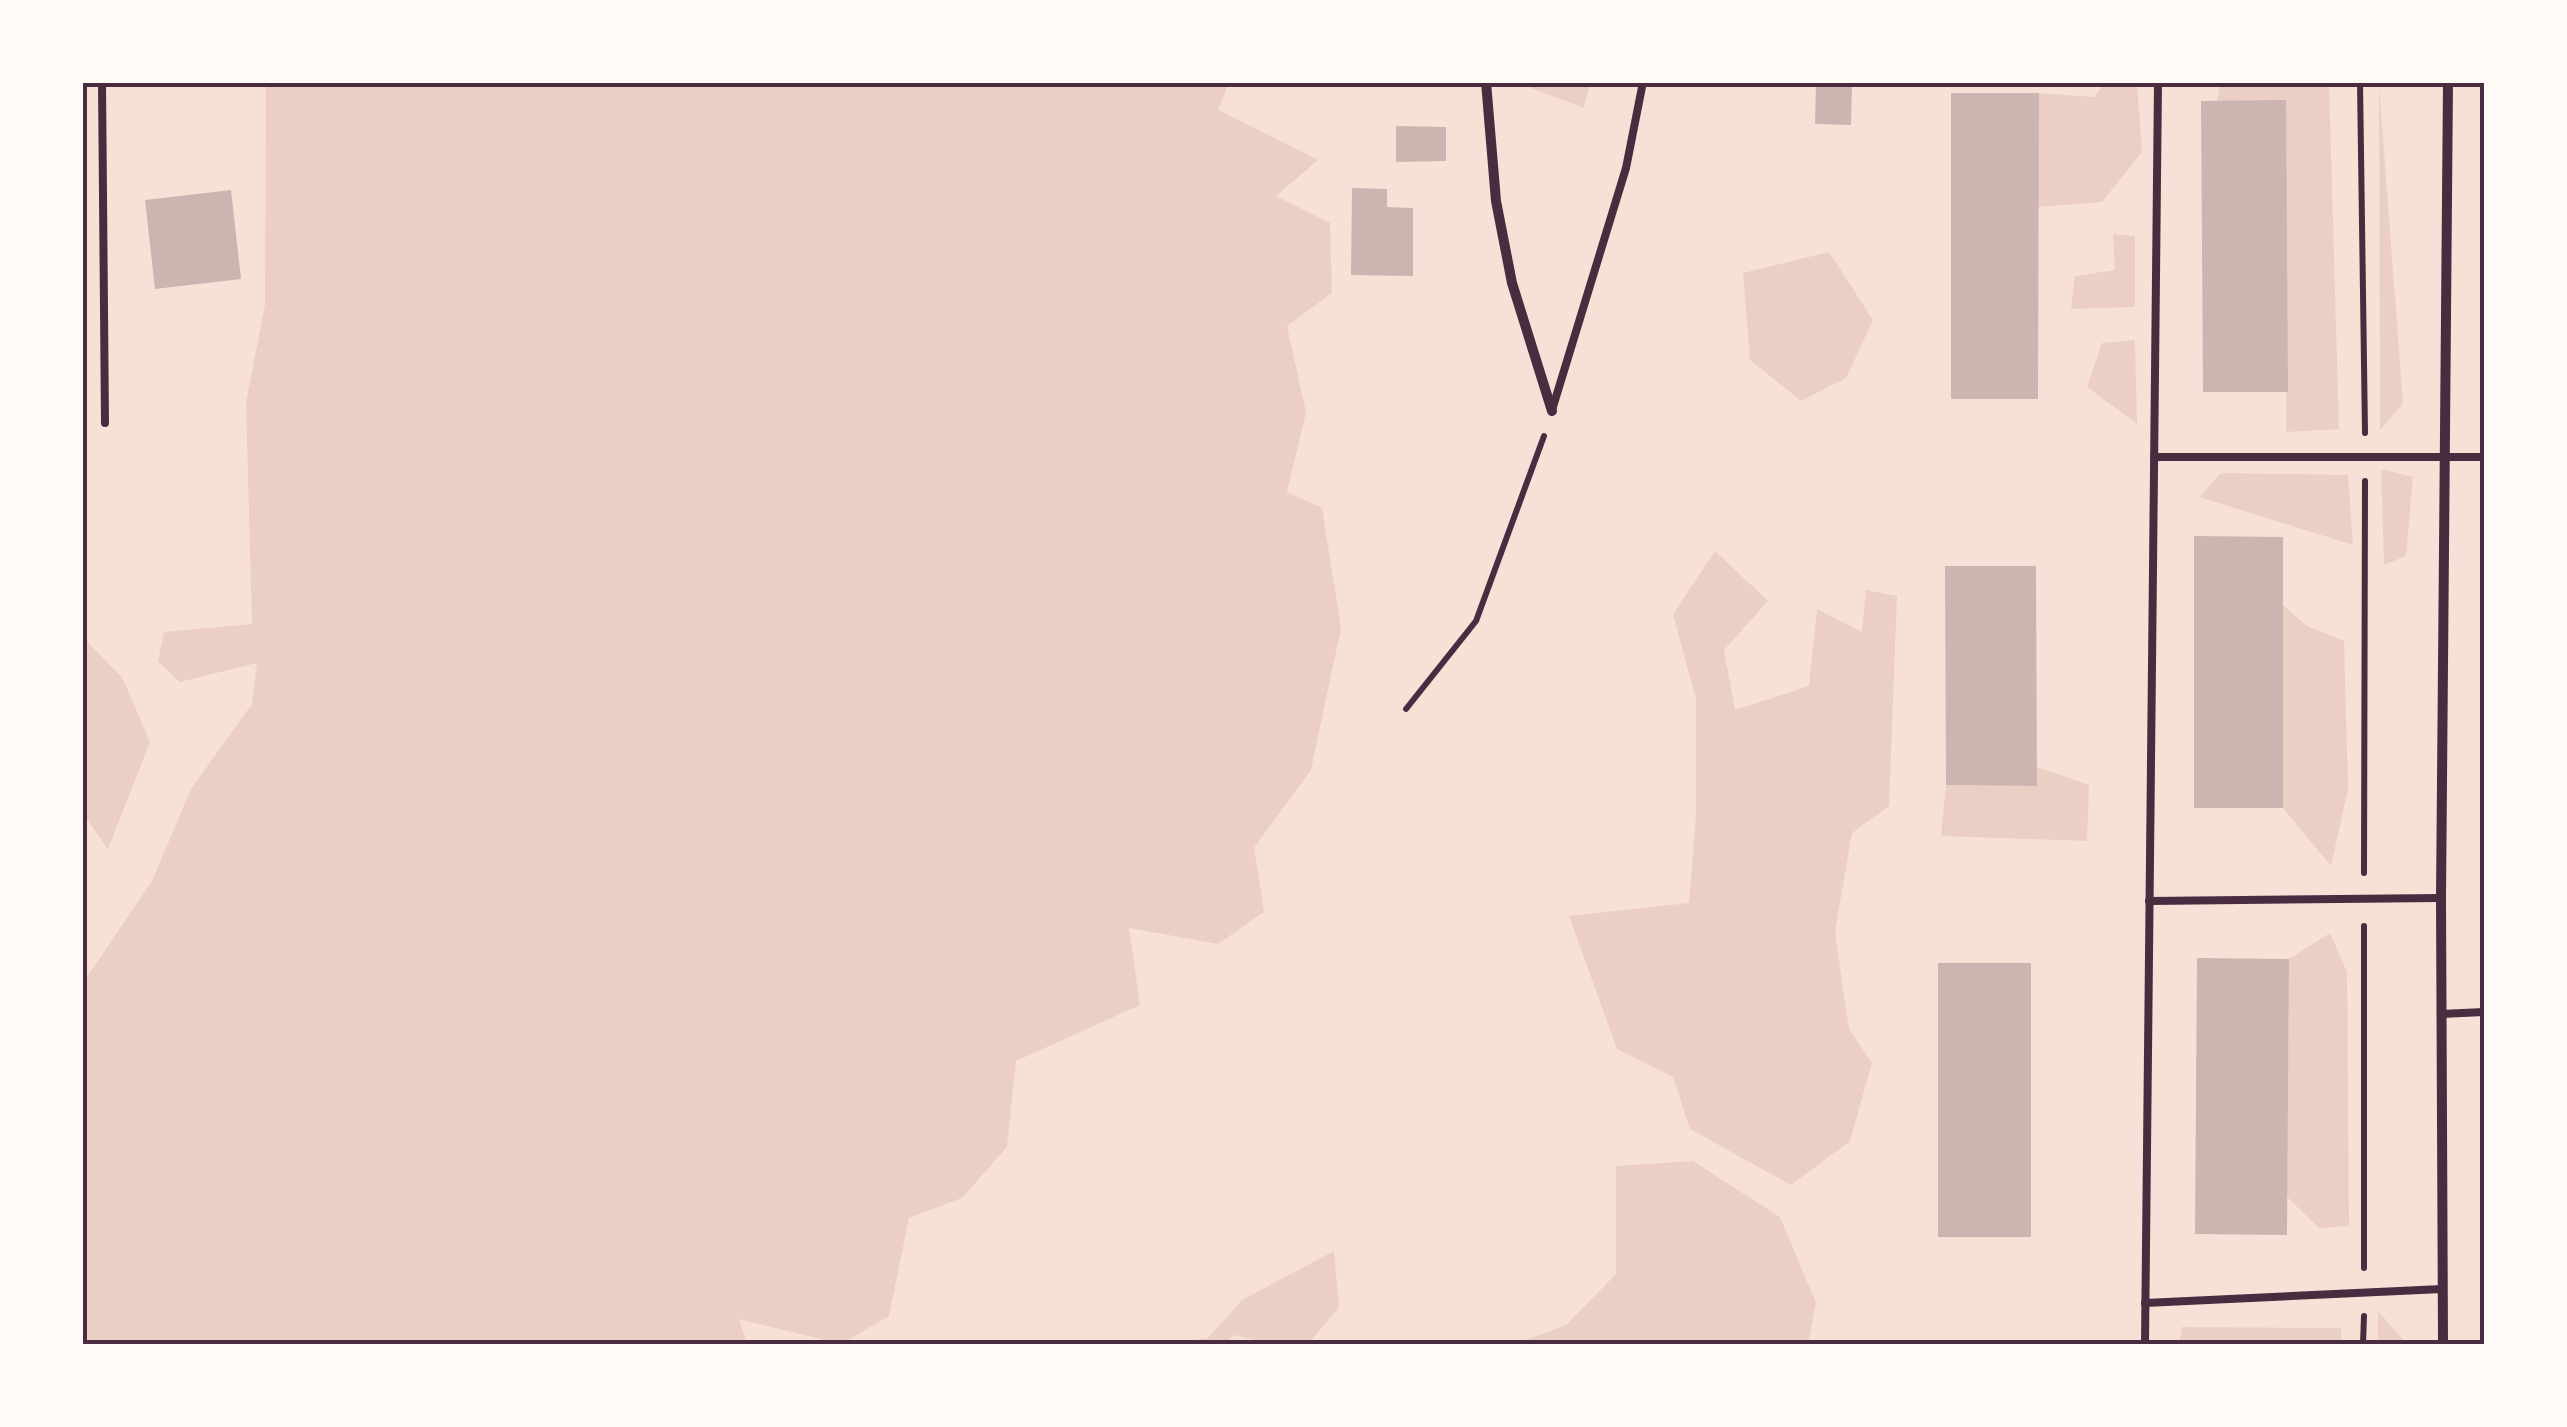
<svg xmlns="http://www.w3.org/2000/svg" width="2567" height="1427" viewBox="0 0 2567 1427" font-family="Mulish,sans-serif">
  <rect width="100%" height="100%" fill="#f7e1d7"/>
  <g fill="#ebcfc5">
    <polygon points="266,83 1229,83 1218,110 1318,160 1276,196 1330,223 1332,293 1287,326 1306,412 1287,492 1322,508 1341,628 1311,770 1254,848 1264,912 1218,944 1129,928 1140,1005 1016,1061 1007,1147 962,1198 909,1218 889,1316 841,1344 739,1319 747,1344 83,1344 83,983 152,881 191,789 252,704 257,663 180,682 158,661 164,632 252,624 246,402 265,305"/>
    <polygon points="1530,83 1530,82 1590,83 1584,108 1531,88"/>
    <polygon points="2105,83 2137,83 2142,152 2102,202 2038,207 2039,93 2094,97"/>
    <polygon points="2220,83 2329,83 2339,429 2286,432 2286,109 2217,101"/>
    <polygon points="2379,85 2403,403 2380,430"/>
    <polygon points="2113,234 2135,236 2135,307 2071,309 2075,276 2115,270"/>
    <polygon points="1829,252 1873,320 1846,378 1801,401 1750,360 1743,273"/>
    <polygon points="2135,340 2137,424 2087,387 2102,343"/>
    <polygon points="2381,469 2413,477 2406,556 2384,565"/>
    <polygon points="2221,473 2348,475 2353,545 2199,497"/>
    <polygon points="1715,551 1768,601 1724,650 1735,710 1809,686 1817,609 1862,632 1866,590 1897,596 1889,806 1852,833 1835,932 1849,1029 1872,1063 1850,1141 1791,1185 1690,1129 1673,1077 1617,1049 1569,916 1689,903 1696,816 1696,700 1673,614"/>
    <polygon points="2283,605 2307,626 2344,641 2348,788 2331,866 2283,808"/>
    <polygon points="83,637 123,679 150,742 108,849 83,814"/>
    <polygon points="2037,767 2089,785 2087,841 1941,836 1946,785 2036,786"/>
    <polygon points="2330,933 2347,972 2349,1226 2319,1228 2287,1197 2289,959"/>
    <polygon points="1693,1161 1780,1217 1816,1303 1808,1344 1515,1344 1566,1325 1616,1274 1616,1166"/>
    <polygon points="1334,1251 1339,1307 1308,1344 1273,1344 1233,1335 1226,1344 1165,1344 1208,1338 1242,1300"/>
    <polygon points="2378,1311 2407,1344 2378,1344"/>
    <polygon points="2182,1327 2341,1328 2341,1344 2179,1344"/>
  </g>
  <g fill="#ccb4b1">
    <polygon points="1816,82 1852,82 1851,125 1815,124"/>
    <polygon points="1951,93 2039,93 2038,399 1951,399"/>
    <polygon points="2286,100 2288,392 2203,392 2201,101"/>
    <polygon points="1396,126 1446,127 1446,161 1396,162"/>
    <polygon points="1352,188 1387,189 1387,207 1413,208 1413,276 1351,275"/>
    <polygon points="231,190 241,279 155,289 145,200"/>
    <polygon points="2194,536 2283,537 2283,808 2194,808"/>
    <polygon points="1945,566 2036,566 2037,786 1946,785"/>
    <polygon points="2197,958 2289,959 2287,1235 2195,1234"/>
    <rect x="1938" y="963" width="93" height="274"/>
  </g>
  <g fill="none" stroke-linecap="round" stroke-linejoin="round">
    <g stroke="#4a2c40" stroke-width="6">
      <polyline points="2360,82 2365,433"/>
      <polyline points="1406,709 1476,621 1544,436"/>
      <polyline points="2364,873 2365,481"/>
      <polyline points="2364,1268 2364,926"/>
      <polyline points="2363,1344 2364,1316"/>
    </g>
    <g stroke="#4a2c40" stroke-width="8">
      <polyline points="102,82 105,423"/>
      <polyline points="1552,410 1626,168 1643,82"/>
      <polyline points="2154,457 2484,457"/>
      <polyline points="2149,901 2441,898"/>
      <polyline points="2441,1014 2484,1012"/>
      <polyline points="2145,1303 2442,1289"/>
      <polyline points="2145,1344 2158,82"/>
    </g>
    <g stroke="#4a2c40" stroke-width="10">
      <polyline points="1486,82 1496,201 1512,283 1552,411"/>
      <polyline points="2443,1344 2441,898 2448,82"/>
    </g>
  </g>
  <rect width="2567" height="1427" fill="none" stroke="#fffaf5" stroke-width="170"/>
  <rect x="85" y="85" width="2397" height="1257" fill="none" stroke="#4a2c40" stroke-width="4"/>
</svg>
